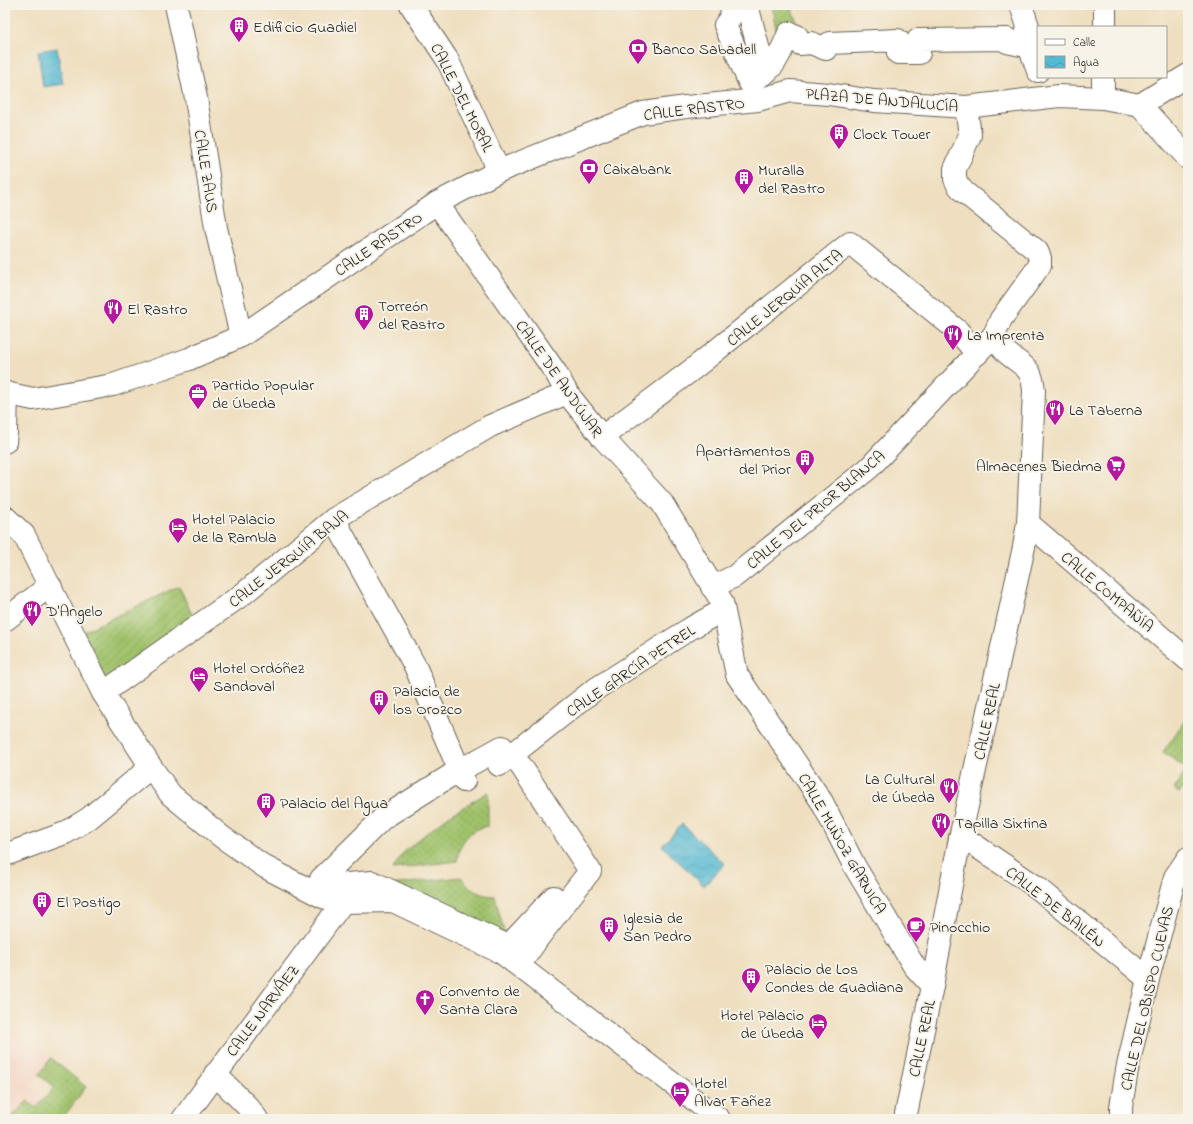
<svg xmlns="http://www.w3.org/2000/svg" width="1193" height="1124" viewBox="0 0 1193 1124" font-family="'Indie Flower',sans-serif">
  <defs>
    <pattern id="grass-dots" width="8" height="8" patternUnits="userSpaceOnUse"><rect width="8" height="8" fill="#9fc169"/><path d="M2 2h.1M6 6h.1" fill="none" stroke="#88a55a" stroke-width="1.8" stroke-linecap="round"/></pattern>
    <pattern id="garden-furrows" width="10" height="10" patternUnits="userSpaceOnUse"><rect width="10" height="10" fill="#9fc169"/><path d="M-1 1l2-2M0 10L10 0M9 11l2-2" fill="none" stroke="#88a55a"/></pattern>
    <pattern id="water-waves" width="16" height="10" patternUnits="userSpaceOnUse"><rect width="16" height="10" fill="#54b9d3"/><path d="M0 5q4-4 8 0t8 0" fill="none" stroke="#499eb5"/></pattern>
  </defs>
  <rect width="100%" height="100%" fill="#f7f3e8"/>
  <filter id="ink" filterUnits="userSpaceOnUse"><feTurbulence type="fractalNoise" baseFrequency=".025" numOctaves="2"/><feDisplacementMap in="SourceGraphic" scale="8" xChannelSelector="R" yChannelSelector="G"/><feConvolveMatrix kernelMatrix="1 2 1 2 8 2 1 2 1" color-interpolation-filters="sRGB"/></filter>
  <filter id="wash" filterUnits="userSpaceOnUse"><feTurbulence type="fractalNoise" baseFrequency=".012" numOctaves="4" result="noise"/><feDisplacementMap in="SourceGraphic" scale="16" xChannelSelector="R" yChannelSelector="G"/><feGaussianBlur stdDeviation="0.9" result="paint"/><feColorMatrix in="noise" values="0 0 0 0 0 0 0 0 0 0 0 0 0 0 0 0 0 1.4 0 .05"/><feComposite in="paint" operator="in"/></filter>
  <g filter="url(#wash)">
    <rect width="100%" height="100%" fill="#efdfc0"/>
    <polygon fill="#f4d3c1" points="5,1025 51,1058 31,1086 46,1097 36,1109 27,1101 10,1119 5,1115"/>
    <g fill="url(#grass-dots)" stroke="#5e6e42">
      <polygon points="1188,716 1188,790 1184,786 1179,793 1174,789 1187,769 1163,752"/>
      <path d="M 488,792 L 488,826 C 469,829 459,843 457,861 L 393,869 L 403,853 L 423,836 L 449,816 Z"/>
      <path d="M 461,877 C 469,890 480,896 495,896 L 505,936 L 390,885 Z"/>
      <polygon points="51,1058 86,1087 62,1119 10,1119 27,1101 36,1108 55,1087 39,1075"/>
    </g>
    <g fill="url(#garden-furrows)" stroke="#5e6e42">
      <polygon points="771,5 790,5 796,20 781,53"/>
      <polygon points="179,586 193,617 103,683 81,633"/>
    </g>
    <g fill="url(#water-waves)" stroke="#386a78">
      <polygon points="57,48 63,84 43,87 38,51"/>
      <polygon points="682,824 725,864 704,886 662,846"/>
    </g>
  </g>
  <g filter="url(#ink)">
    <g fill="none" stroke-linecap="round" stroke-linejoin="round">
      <defs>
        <g id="street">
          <polyline points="176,5 196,98 216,228 241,336"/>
          <polyline points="411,5 447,59 499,171"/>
          <path d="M 731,5 C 732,14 731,18 725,25 L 749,82 C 776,70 778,58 789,33 L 797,36 L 800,44 L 811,43 L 826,49 L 830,43 L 898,40 L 898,53 L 919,53 L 918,40 L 1007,39 L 1007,42 L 1035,48 L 1021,5"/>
          <polyline points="747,5 765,73"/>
          <polyline points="1105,27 1105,5"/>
          <polyline points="1025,35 1038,71"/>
          <polyline points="1103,98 1103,77"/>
          <polyline points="437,203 556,373 567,393 602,437 662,503 722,602 737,675 822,802 855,867 914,966 932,986"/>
          <polyline points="5,393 33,399 113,385 189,359 241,336 437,203 499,171 643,113 686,107 758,100 790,91 828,94 874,101 966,107 1059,96 1103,98 1140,105"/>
          <polyline points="602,437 693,369 850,243 958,331 977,354"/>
          <polyline points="5,442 6,433 7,393"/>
          <polyline points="5,517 24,535 103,693 151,767 171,795 222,837 265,867 323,897 343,902 393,901 502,953 719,1119"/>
          <polyline points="334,519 415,666 464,781"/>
          <polyline points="1028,523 1188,660"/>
          <polyline points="712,587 735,576 869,468 994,335 1001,319 1040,265 1040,258 1037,251 964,192 958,185 955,179 955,169 970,135 966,107"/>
          <polyline points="5,620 44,590 51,587"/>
          <polyline points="103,693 243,594 334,519 490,426 567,393"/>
          <polygon points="502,747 521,766 590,871 538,938 525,957 508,946 372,882 336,885 321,879 383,818 453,774"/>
          <polyline points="499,765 594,690 691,628 723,610"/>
          <polyline points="960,838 973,844 1038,888 1148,979"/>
          <polyline points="5,855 65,833 88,819 151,767"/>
          <polyline points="502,953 554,897"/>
          <polyline points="215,1074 249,1108 257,1119"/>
          <polyline points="183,1119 343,902"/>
          <path d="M 905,1119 L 932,986 L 960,838 L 1024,547 L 1028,523 L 1034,391 C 1032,366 1023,367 1007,353 C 1001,348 998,341 994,335"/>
          <polyline points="1121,1119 1121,1107 1127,1070 1148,979 1175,877 1188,858"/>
        </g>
        <polyline id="secondary" points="1188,75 1140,105 1188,158"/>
      </defs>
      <use href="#street" stroke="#666055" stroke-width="24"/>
      <use href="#secondary" stroke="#666055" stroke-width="24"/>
      <use href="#street" stroke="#fff" stroke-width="22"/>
      <use href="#secondary" stroke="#fff" stroke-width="22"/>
    </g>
  </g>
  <defs>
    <symbol id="building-pin" viewBox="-11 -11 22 30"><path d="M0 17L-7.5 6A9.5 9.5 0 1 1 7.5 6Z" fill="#b5179e" stroke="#f7f3e8"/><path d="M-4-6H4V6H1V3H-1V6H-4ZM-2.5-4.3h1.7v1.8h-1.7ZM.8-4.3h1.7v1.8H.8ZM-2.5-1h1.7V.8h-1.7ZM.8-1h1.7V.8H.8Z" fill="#fff"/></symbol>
    <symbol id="bank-pin" viewBox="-11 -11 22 30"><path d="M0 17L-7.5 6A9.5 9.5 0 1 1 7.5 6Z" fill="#b5179e" stroke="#f7f3e8"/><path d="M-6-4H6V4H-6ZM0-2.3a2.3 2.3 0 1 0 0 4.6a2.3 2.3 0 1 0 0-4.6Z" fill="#fff"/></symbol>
    <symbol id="restaurant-pin" viewBox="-11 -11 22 30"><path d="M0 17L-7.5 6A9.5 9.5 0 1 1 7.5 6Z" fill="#b5179e" stroke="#f7f3e8"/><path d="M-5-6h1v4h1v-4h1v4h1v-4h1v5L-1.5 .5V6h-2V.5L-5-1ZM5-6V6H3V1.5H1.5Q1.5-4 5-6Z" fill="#fff"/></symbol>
    <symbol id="office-pin" viewBox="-11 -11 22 30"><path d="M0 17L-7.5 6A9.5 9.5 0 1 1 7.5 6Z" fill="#b5179e" stroke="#f7f3e8"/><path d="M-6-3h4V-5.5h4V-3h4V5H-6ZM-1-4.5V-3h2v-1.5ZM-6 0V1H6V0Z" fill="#fff"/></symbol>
    <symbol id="supermarket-pin" viewBox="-11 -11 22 30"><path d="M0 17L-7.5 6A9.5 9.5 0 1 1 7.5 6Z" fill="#b5179e" stroke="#f7f3e8"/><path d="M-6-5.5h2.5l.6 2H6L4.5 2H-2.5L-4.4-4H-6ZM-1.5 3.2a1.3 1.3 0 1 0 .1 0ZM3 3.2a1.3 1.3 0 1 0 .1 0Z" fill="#fff"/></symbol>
    <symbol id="hotel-pin" viewBox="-11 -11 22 30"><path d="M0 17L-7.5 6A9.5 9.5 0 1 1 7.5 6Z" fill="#b5179e" stroke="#f7f3e8"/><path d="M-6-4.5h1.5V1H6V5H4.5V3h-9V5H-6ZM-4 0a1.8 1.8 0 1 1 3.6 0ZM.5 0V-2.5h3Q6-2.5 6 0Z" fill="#fff"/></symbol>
    <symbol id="cafe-pin" viewBox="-11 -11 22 30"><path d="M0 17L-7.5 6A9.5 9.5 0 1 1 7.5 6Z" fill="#b5179e" stroke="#f7f3e8"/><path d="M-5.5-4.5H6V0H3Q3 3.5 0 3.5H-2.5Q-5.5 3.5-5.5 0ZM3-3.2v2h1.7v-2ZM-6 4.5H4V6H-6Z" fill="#fff"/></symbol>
    <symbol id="church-pin" viewBox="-11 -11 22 30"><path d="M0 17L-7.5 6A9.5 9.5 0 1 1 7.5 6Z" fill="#b5179e" stroke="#f7f3e8"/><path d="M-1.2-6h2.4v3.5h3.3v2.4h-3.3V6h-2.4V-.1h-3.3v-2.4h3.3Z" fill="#fff"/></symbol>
  </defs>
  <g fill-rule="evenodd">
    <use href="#building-pin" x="228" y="15" width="22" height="30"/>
    <use href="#bank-pin" x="627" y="37" width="22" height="30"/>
    <use href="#building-pin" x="828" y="122" width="22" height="30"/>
    <use href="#bank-pin" x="578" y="157" width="22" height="30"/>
    <use href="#building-pin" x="733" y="167" width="22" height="30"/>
    <use href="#restaurant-pin" x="102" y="297" width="22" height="30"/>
    <use href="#building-pin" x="353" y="303" width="22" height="30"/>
    <use href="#restaurant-pin" x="942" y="323" width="22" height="30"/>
    <use href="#office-pin" x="187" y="382" width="22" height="30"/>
    <use href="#restaurant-pin" x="1044" y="398" width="22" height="30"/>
    <use href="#building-pin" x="794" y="448" width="22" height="30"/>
    <use href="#supermarket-pin" x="1105" y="454" width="22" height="30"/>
    <use href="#hotel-pin" x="167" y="516" width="22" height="30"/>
    <use href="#restaurant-pin" x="21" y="599" width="22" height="30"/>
    <use href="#hotel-pin" x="188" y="665" width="22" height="30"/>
    <use href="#building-pin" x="368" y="688" width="22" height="30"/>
    <use href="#restaurant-pin" x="938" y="776" width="22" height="30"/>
    <use href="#building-pin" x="255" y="791" width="22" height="30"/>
    <use href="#restaurant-pin" x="930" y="811" width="22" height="30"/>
    <use href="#building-pin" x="31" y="890" width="22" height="30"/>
    <use href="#building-pin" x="598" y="915" width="22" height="30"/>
    <use href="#cafe-pin" x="905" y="915" width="22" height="30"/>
    <use href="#building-pin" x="740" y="966" width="22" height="30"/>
    <use href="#church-pin" x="414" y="988" width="22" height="30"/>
    <use href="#hotel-pin" x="807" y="1012" width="22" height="30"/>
    <use href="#hotel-pin" x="669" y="1080" width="22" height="30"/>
  </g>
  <g text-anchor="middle" stroke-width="4" stroke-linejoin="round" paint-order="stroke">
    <g font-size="16" fill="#1c1c1c" stroke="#f7f3e8" text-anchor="start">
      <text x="253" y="32">Edificio Guadiel</text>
      <text x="652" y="54">Banco Sabadell</text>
      <text x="853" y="139">Clock Tower</text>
      <text x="603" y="174">Caixabank</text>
      <text x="758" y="175">Muralla<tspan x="758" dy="18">del Rastro</tspan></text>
      <text x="378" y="311">Torreón<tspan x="378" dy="18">del Rastro</tspan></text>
      <text x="127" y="314">El Rastro</text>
      <text x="967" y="340">La Imprenta</text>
      <text x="212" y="390">Partido Popular<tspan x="212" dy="18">de Úbeda</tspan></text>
      <text x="1069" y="415">La Taberna</text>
      <text x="791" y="456" text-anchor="end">Apartamentos<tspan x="791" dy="18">del Prior</tspan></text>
      <text x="1102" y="471" text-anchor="end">Almacenes Biedma</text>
      <text x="192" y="524">Hotel Palacio<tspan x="192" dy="18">de la Rambla</tspan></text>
      <text x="46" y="616">D'Angelo</text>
      <text x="213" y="673">Hotel Ordóñez<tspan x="213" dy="18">Sandoval</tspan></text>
      <text x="393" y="696">Palacio de<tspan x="393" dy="18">los Orozco</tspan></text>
      <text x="935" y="784" text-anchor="end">La Cultural<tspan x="935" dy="18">de Úbeda</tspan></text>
      <text x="280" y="808">Palacio del Agua</text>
      <text x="955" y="828">Tapilla Sixtina</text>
      <text x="56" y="907">El Postigo</text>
      <text x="623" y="923">Iglesia de<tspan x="623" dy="18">San Pedro</tspan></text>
      <text x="930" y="932">Pinocchio</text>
      <text x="765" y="974">Palacio de Los<tspan x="765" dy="18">Condes de Guadiana</tspan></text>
      <text x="439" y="996">Convento de<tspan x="439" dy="18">Santa Clara</tspan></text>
      <text x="804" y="1020" text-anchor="end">Hotel Palacio<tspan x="804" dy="18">de Úbeda</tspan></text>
      <text x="694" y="1088">Hotel<tspan x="694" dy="18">Alvar Fañez</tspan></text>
    </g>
    <g font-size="16" fill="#1c1c1c" stroke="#f7f3e8">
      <text transform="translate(463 97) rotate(63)" y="6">CALLE DEL MORAL</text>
      <text transform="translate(882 99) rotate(5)" y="6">PLAZA DE ANDALUCÍA</text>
      <text transform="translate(694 108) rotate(-7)" y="6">CALLE RASTRO</text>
      <text transform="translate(207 171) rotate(81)" y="6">CALLE ZAUS</text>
      <text transform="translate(378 243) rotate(-34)" y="6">CALLE RASTRO</text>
      <text transform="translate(784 297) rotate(-39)" y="6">CALLE JERQUÍA ALTA</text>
      <text transform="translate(560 378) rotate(55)" y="6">CALLE DE ANDÚJAR</text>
      <text transform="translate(815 509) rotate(-40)" y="6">CALLE DEL PRIOR BLANCA</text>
      <text transform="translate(288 558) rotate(-38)" y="6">CALLE JERQUÍA BAJA</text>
      <text transform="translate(1108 591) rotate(40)" y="6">CALLE COMPAÑÍA</text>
      <text transform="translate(630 670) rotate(-34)" y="6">CALLE GARCÍA PETREL</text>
      <text transform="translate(986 721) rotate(-78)" y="6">CALLE REAL</text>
      <text transform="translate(843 843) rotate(60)" y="6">CALLE MUÑOZ GARNICA</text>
      <text transform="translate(1056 906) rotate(38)" y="6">CALLE DE BAILÉN</text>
      <text transform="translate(1146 998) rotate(-77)" y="6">CALLE DEL OBISPO CUEVAS</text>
      <text transform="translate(262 1010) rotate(-53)" y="6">CALLE NARVÁEZ</text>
      <text transform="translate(921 1038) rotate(-78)" y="6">CALLE REAL</text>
    </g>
  </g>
  <rect width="1193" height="1124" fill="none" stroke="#f7f3e8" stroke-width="20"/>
  <rect x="1037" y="26" width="130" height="52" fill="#f7f3e8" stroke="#9f9d96"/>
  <rect x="1045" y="39" width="20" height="6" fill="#ffffff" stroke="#9f9d96"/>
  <text x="1073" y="46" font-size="12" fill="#1c1c1c">Calle</text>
  <rect x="1045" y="56" width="20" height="12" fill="url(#water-waves)" stroke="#9f9d96"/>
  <text x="1073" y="66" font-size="12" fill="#1c1c1c">Agua</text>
</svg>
